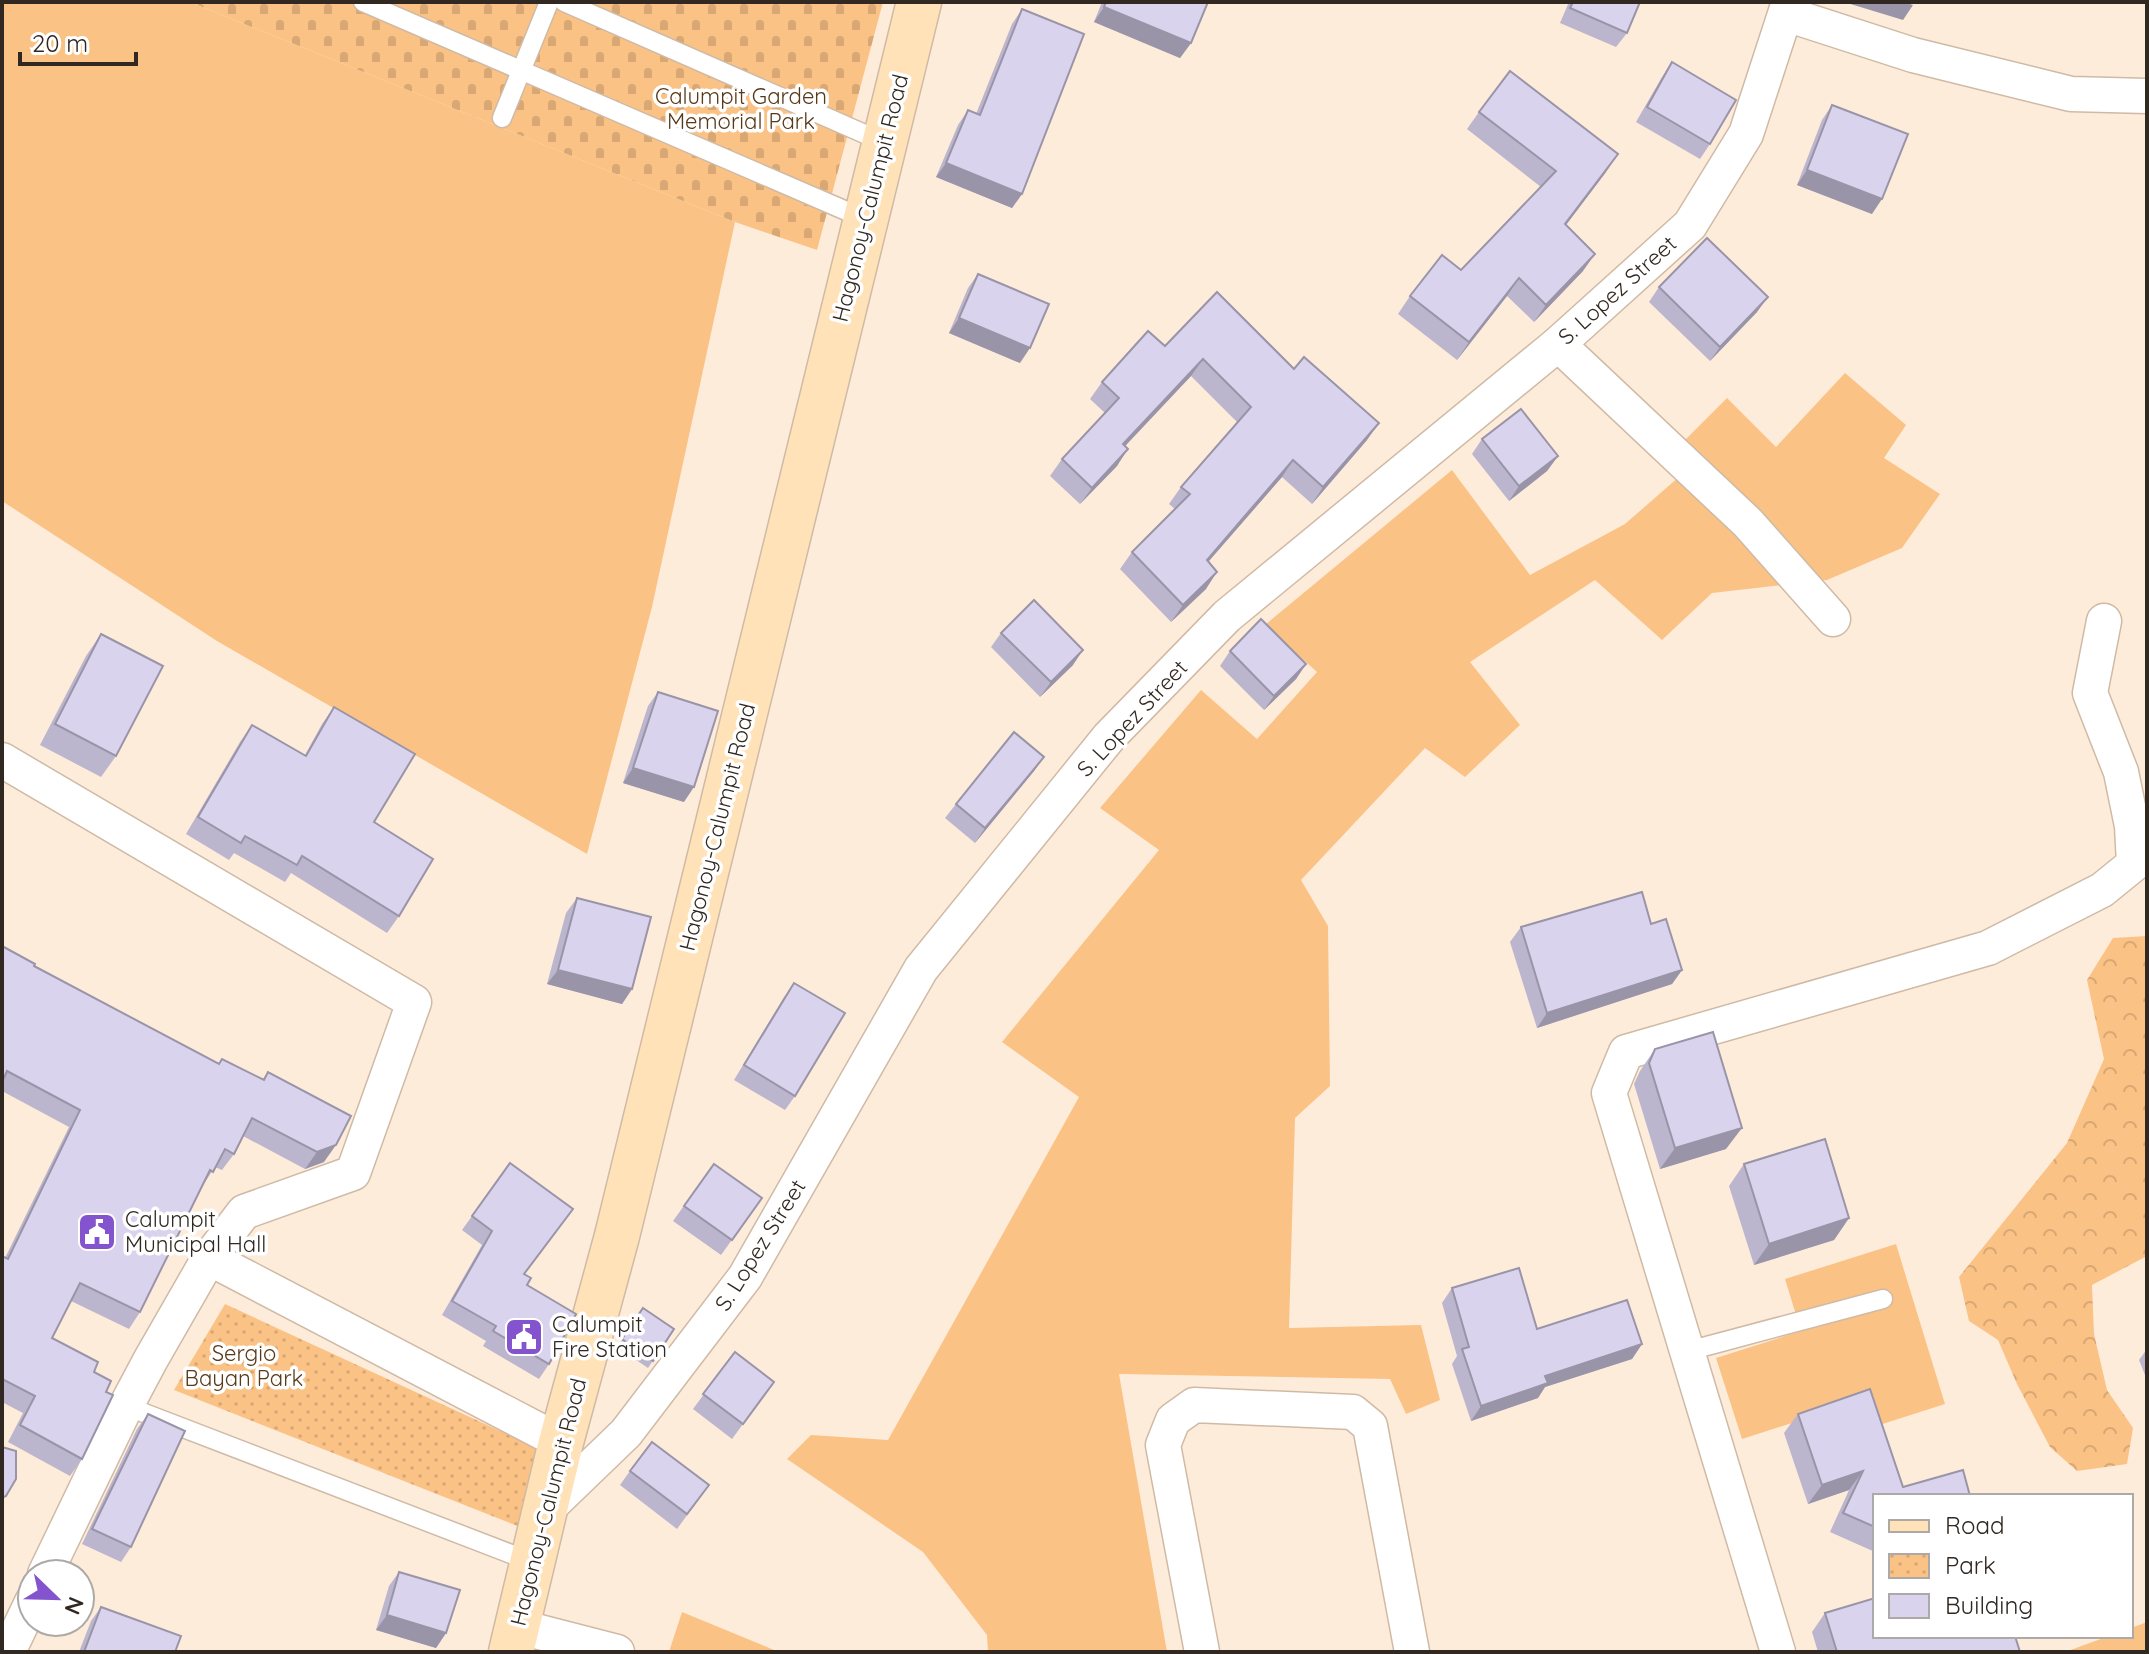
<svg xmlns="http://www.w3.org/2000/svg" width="2149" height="1654" viewBox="0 0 2149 1654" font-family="Quicksand,sans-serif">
  <defs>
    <pattern id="forest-crowns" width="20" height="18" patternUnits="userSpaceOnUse" patternTransform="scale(2)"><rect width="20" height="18" fill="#fbc285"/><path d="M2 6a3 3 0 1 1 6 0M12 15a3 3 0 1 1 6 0" fill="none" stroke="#d8a773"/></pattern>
    <pattern id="cemetery-stones" width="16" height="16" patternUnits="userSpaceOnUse" patternTransform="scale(2)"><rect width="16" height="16" fill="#fbc285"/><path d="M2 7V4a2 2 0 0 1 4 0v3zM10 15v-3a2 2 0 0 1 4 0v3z" fill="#d8a773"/></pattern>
    <pattern id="park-dots" width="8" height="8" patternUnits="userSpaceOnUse" patternTransform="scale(2)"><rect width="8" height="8" fill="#fbc285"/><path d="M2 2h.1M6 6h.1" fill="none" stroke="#d8a773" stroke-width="1.8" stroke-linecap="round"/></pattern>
  </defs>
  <rect width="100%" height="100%" fill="#feecdb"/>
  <g fill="#fbc285">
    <polygon points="2,2 190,2 735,222 652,607 587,854 217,641 2,501"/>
    <polygon points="1845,373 1906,425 1884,458 1940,494 1902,548 1827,580 1712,593 1662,640 1595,580 1470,662 1520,725 1465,777 1425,748 1301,880 1328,926 1330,1086 1295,1118 1289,1328 1421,1325 1440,1400 1406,1414 1390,1379 1119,1374 1167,1652 988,1652 987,1635 923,1552 787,1459 811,1435 888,1440 1079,1097 1002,1042 1159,850 1100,808 1201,690 1257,739 1317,672 1265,625 1452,470 1530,575 1625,524 1688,469 1675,450 1727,398 1776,447"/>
    <polygon points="1896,1244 1945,1404 1870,1428 1861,1401 1742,1439 1716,1358 1801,1331 1785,1279"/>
    <polygon points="682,1612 779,1652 669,1652"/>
    <polygon points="2147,1622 2147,1652 2065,1652 2109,1636 2131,1636 2131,1628"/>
  </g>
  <polygon fill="url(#forest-crowns)" points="2147,936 2147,1256 2092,1285 2094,1334 2107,1390 2133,1428 2127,1464 2077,1471 2050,1447 2017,1384 1998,1340 1969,1321 1959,1277 2067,1143 2104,1059 2087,980 2113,938"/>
  <polygon fill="url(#cemetery-stones)" points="190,2 883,2 817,250 735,222"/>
  <polygon fill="url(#park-dots)" points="225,1304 539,1449 520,1527 174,1390"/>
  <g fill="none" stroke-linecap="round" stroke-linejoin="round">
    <defs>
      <g id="service">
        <polyline points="363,2 865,219"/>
        <polyline points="564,2 883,142"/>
        <polyline points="502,118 549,2"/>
        <polyline points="1688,1351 1883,1299"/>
        <polyline points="126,1406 532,1562"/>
      </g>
      <g id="minor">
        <polyline points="1786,14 1913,55 2071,94 2147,96"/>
        <polyline points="1558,344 1748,523 1833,619"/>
        <polyline points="2,760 414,1002 353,1173 244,1212 209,1258 151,1359 126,1406 45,1574"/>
        <polyline points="209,1258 561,1442"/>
        <polyline points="545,1511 626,1433 745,1277 921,969 1109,737 1227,616 1558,344 1690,225 1746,134 1789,2"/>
        <polyline points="516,1626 617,1652"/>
        <polyline points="8,1652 32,1602"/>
        <polyline points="1202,1652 1163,1445 1173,1420 1194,1405 1353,1412 1370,1426 1412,1652"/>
        <polyline points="1778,1652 1609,1093 1626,1052 1988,948 2102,890 2134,864 2132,826 2121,772 2090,693 2104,621"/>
      </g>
      <polyline id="secondary" points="511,1652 561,1442 617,1236 919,2"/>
    </defs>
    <use href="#service" stroke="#cfbaa5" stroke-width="21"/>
    <use href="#minor" stroke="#cfbaa5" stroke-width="37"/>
    <use href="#secondary" stroke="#cfbaa5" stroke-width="47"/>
    <use href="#service" stroke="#fff" stroke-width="18"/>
    <use href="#minor" stroke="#fff" stroke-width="34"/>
    <use href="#secondary" stroke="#ffe2b8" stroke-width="44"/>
  </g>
  <g fill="#bbb5cd">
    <polygon points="1102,2 1208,2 1191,43 1180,58 1094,22"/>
    <polygon points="1569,2 1640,2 1627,33 1616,47 1560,23"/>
    <polygon points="1022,9 1022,194 1012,208 936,177 958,125 968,110 976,114 1012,24"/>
    <polygon points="1672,62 1710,144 1700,159 1636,122 1662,77"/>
    <polygon points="1832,105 1872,214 1797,185 1822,120"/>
    <polygon points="1479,112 1606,172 1566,225 1583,271 1534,322 1507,296 1457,360 1398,314 1410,296 1461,270 1541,187 1467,129"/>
    <polygon points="978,274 1020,363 949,333 968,288"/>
    <polygon points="1659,287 1757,312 1710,361 1649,302"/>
    <polygon points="1217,292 1367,440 1312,504 1282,477 1208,562 1206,589 1171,622 1120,569 1132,552 1175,509 1169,504 1181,487 1237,422 1191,376 1125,446 1117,466 1080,504 1050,476 1062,459 1105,413 1090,399 1102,382 1165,346"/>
    <polygon points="1482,439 1558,456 1547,471 1509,501 1472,454"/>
    <polygon points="1001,633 1073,665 1040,697 991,647"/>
    <polygon points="101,634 116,756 101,777 40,745 86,656"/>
    <polygon points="1230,651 1306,664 1296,679 1264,710 1220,666"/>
    <polygon points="658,692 684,802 623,783 648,706"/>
    <polygon points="334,707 374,822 399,916 387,933 291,873 285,882 234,853 229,860 186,834 240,742 252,725 305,755 322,724"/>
    <polygon points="1044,757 1034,771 975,843 945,818 956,804"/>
    <polygon points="577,898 632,989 622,1004 547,984 566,913"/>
    <polygon points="1651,924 1682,970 1672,984 1537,1028 1510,942 1521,927"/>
    <polygon points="2,946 34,966 219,1064 222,1059 262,1080 268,1072 324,1162 305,1169 243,1136 234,1154 222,1170 215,1167 201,1188 140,1312 129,1329 71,1301 52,1338 94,1372 106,1392 82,1459 70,1476 8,1442 23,1413 2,1402 2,1256 5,1258 69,1127 2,1091"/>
    <polygon points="794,983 795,1096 785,1110 734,1080 784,997"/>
    <polygon points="1655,1049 1726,1149 1660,1169 1634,1084 1640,1071"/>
    <polygon points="510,1163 525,1275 549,1364 539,1379 483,1346 486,1341 442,1315 482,1245 462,1230"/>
    <polygon points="714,1164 762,1198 721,1255 673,1221"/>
    <polygon points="1744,1164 1849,1218 1834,1240 1754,1265 1729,1186"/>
    <polygon points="1452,1288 1537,1329 1642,1344 1632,1359 1545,1387 1538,1398 1471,1421 1452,1364 1457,1356 1442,1303"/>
    <polygon points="643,1308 674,1329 648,1368 617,1347"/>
    <polygon points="2147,1349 2147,1380 2139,1360"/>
    <polygon points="735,1352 774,1382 732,1439 693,1409"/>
    <polygon points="148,1414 131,1547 121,1562 82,1544 137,1429"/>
    <polygon points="1798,1414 1903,1487 1875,1496 1875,1552 1830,1532 1849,1490 1808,1504 1784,1433"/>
    <polygon points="630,1471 709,1485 677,1529 620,1485"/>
    <polygon points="399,1572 446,1633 436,1648 376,1630 389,1586"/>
    <polygon points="101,1607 175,1652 79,1652 91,1621"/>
    <polygon points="1825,1613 2020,1652 1818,1652 1812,1632"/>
  </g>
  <g fill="#9994a7">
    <polygon points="1844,2 1903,2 1913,5 1903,20"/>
    <polygon points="1104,7 1191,43 1180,58 1094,22"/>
    <polygon points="1618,154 1606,172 1553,242 1565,224"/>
    <polygon points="946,163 1022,194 1012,208 936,177"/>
    <polygon points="1807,170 1882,199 1872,214 1797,185"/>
    <polygon points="1595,254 1583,271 1534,322 1546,305"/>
    <polygon points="1519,278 1507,296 1457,360 1469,342"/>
    <polygon points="1768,297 1757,312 1710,361 1720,347"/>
    <polygon points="959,318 1030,348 1020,363 949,333"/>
    <polygon points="1203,359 1191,376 1111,461 1123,444"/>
    <polygon points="1379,423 1367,440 1312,504 1323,487"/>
    <polygon points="1128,449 1117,466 1080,504 1092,488"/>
    <polygon points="1558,456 1547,471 1509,501 1519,486"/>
    <polygon points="1293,460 1282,477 1195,577 1207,560"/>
    <polygon points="1217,572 1206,589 1171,622 1183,605"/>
    <polygon points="1083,650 1073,665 1040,697 1051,682"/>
    <polygon points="1306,664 1296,679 1264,710 1274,696"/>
    <polygon points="1044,757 1034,771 975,843 985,828"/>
    <polygon points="633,768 694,787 684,802 623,783"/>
    <polygon points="558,970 632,989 622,1004 547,984"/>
    <polygon points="1682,970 1672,984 1537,1028 1547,1013"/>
    <polygon points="1742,1128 1726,1149 1660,1169 1675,1148"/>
    <polygon points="336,1145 324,1162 305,1169 317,1152"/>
    <polygon points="1849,1218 1834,1240 1754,1265 1769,1244"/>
    <polygon points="1642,1344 1632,1359 1545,1387 1538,1398 1471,1421 1481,1406 1545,1376"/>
    <polygon points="1863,1471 1849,1490 1808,1504 1822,1485"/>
    <polygon points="387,1615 446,1633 436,1648 376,1630"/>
  </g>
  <g fill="#dad3ee" stroke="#9994a7" stroke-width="2">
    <polygon points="1106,2 1208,2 1191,43 1104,7"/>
    <polygon points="1573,2 1640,2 1627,33 1570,8"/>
    <polygon points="1022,9 1084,34 1022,194 946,163 968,110 980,115"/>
    <polygon points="1672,62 1736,100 1710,144 1647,107"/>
    <polygon points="1510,71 1618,154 1565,224 1595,254 1546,305 1519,278 1469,342 1410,296 1442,255 1461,270 1556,171 1479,112"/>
    <polygon points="1832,105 1908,134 1882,199 1807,170"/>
    <polygon points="1707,238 1768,297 1720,347 1659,287"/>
    <polygon points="978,274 1049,304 1030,348 959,318"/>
    <polygon points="1217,292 1294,369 1304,357 1379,423 1323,487 1293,460 1207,560 1217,572 1183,605 1132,552 1190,494 1181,487 1251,407 1203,359 1123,444 1128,449 1092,488 1062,459 1119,398 1102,382 1148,331 1165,346"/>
    <polygon points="1521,409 1558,456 1519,486 1482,439"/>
    <polygon points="1034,600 1083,650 1051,682 1001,633"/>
    <polygon points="1261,619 1306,664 1274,696 1230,651"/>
    <polygon points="101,634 163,666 116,756 55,724"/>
    <polygon points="658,692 718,711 694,787 633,768"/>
    <polygon points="334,707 415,754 374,822 433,859 399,916 302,856 297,865 245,836 241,843 198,817 252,725 306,756"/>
    <polygon points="1014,732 1044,757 985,828 956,804"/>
    <polygon points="1642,892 1651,924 1666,919 1682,970 1547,1013 1521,927"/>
    <polygon points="577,898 651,917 632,989 558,970"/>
    <polygon points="2,946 35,964 34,966 219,1064 222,1059 264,1080 268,1072 351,1116 336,1145 317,1152 252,1118 234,1154 225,1149 213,1172 210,1170 140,1312 80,1283 52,1338 98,1362 94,1372 111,1381 106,1392 113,1395 82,1459 20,1425 35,1396 2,1379 2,1256 8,1259 80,1110 7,1071 2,1082"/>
    <polygon points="794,983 845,1013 795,1096 744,1065"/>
    <polygon points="1713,1032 1742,1128 1675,1148 1649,1063 1655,1049"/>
    <polygon points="1825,1139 1849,1218 1769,1244 1744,1164"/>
    <polygon points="510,1163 573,1209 524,1274 531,1278 527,1285 576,1314 549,1364 493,1331 496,1326 452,1301 492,1231 472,1216"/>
    <polygon points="714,1164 762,1198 732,1240 684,1206"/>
    <polygon points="1519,1268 1537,1329 1627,1300 1642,1344 1545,1376 1548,1383 1481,1406 1462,1349 1469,1347 1452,1288"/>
    <polygon points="643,1308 674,1329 653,1361 622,1339"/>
    <polygon points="735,1352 774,1382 743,1424 703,1394"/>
    <polygon points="1870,1389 1903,1487 1963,1470 1970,1496 1875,1496 1875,1527 1843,1513 1863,1471 1822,1485 1798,1414"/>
    <polygon points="148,1414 185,1431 131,1547 92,1529"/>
    <polygon points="652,1442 709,1485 687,1514 630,1471"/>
    <polygon points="2,1447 16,1451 16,1479 6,1496 2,1498"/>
    <polygon points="399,1572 460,1590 446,1633 387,1615"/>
    <polygon points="1875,1598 1875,1636 2015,1636 2020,1652 1837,1652 1825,1613"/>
    <polygon points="101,1607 181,1636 175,1652 84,1652"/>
  </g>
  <defs>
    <symbol id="civic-square" viewBox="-11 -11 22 22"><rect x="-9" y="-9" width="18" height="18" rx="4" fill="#8354cd" stroke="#fff"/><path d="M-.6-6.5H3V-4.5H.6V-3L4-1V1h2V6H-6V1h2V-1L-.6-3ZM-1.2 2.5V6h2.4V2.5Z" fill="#fff"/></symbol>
  </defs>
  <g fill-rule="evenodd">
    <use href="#civic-square" x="75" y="1210" width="44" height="44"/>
    <use href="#civic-square" x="502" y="1315" width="44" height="44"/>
  </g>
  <g text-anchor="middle" stroke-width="7" stroke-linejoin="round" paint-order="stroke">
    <g font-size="22" fill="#583a19" stroke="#fff">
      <text x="741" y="104">Calumpit Garden<tspan x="741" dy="25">Memorial Park</tspan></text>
      <text x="244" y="1361">Sergio<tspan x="244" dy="25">Bayan Park</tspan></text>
    </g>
    <g font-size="22" fill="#312921" stroke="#fff">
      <text transform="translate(870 198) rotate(-76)" y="8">Hagonoy-Calumpit Road</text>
      <text transform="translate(1617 290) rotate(-42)" y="8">S. Lopez Street</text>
      <text transform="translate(1132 718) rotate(-47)" y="8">S. Lopez Street</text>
      <text transform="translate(717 827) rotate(-76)" y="8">Hagonoy-Calumpit Road</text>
      <text transform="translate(760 1245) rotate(-58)" y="8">S. Lopez Street</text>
      <text transform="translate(548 1502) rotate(-76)" y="8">Hagonoy-Calumpit Road</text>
    </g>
    <g font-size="22" fill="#312921" stroke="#fff" text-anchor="start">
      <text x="125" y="1227">Calumpit<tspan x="125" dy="25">Municipal Hall</tspan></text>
      <text x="552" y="1332">Calumpit<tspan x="552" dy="25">Fire Station</tspan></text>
    </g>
  </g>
  <rect width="2149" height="1654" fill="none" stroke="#312921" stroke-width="8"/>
  <rect x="1873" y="1494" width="260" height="144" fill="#ffffff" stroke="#ada9a6" stroke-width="2"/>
  <rect x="1889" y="1520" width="40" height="12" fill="#ffe2b8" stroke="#ada9a6" stroke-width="2"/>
  <text x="1945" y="1534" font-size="24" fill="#312921">Road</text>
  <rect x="1889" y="1554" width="40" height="24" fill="url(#park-dots)" stroke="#ada9a6" stroke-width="2"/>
  <text x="1945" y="1574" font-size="24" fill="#312921">Park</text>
  <rect x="1889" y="1594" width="40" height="24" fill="#dad3ee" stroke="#ada9a6" stroke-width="2"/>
  <text x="1945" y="1614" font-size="24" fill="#312921">Building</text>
  <g transform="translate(56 1598) rotate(113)"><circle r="38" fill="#ffffff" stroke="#ada9a6" stroke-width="2"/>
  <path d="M0-6L14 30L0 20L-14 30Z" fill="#8354cd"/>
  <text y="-12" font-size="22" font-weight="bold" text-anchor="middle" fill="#312921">N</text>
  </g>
  <path d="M20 52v12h116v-12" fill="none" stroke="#312921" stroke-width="4"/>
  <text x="32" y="52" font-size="24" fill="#312921" stroke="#ffffff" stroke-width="6" paint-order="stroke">20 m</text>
</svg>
